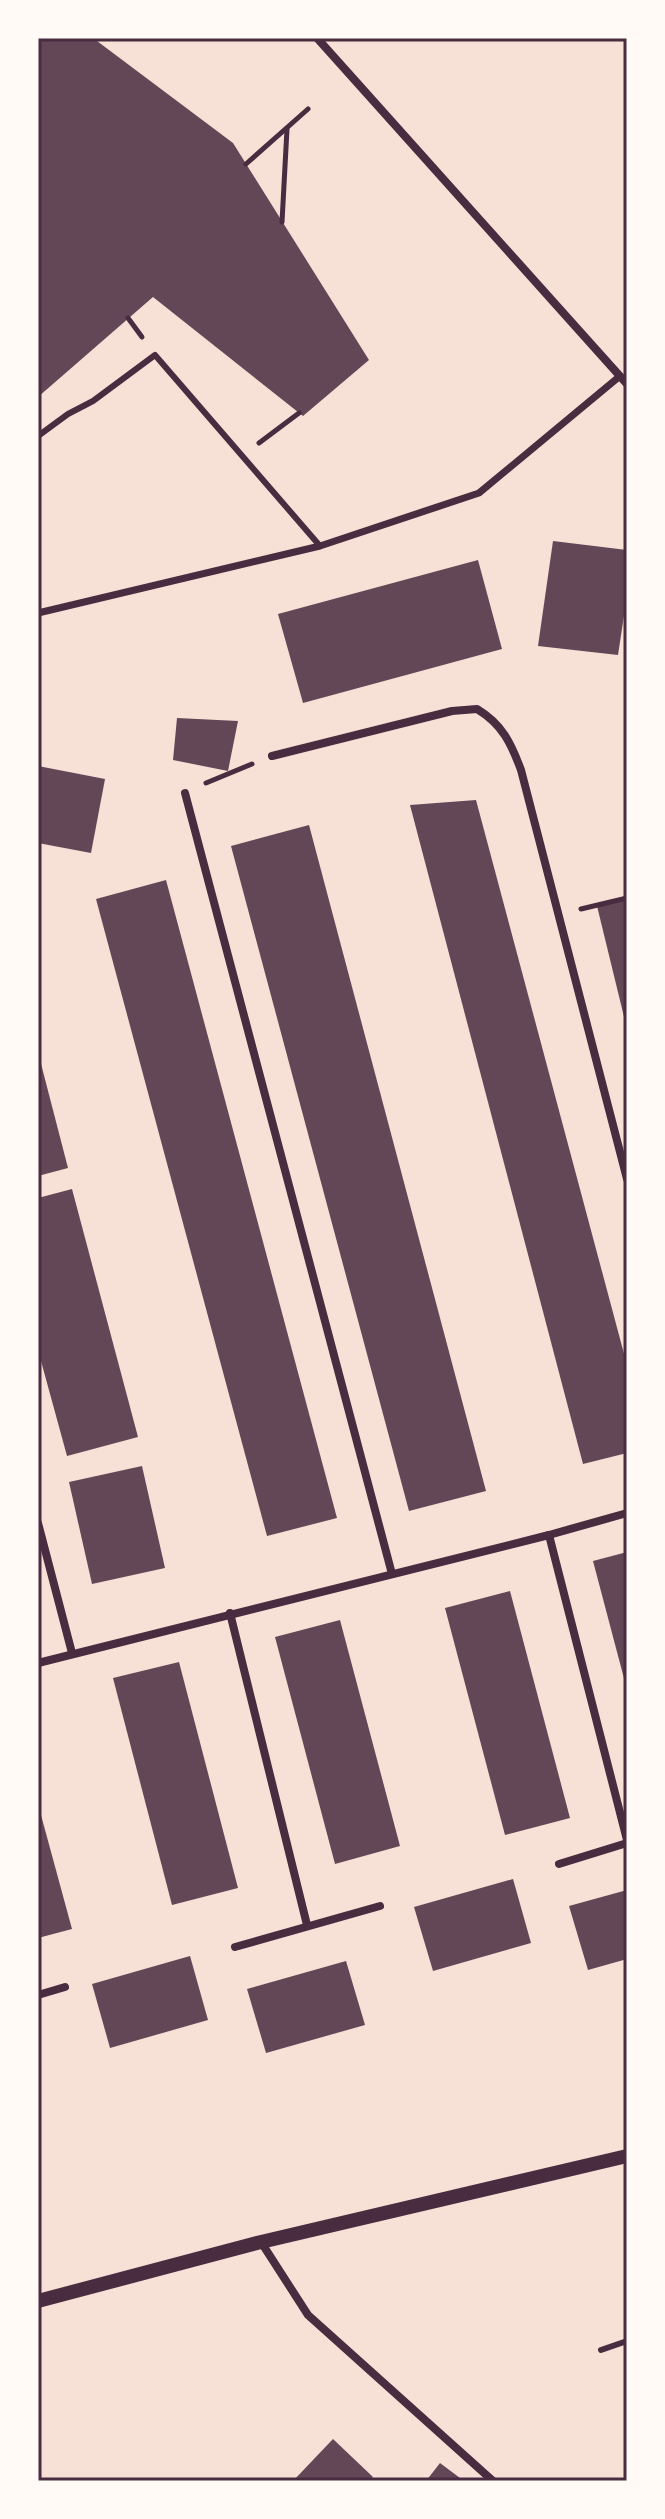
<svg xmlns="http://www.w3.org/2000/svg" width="665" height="2519" viewBox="0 0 665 2519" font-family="'Alegreya Sans',sans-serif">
  <rect width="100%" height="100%" fill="#f7e1d7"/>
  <g fill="#644757">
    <polygon points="38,38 93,38 233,143 369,360 303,416 153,297 38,397 38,166 40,164 38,160"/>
    <polygon points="553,541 627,550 627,596 618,655 538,646"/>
    <polygon points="478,560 502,649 303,703 278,614"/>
    <polygon points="177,718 238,721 228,771 173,760"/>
    <polygon points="38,766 105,779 91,853 38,843"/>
    <polygon points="476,800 627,1365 627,1453 583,1464 410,805"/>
    <polygon points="309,825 486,1491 409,1511 231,846"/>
    <polygon points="166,880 337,1518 267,1536 96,899"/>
    <polygon points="627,899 627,1025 626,1025 597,906"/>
    <polygon points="39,1056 68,1168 38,1176 38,1057"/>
    <polygon points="72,1189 138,1437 67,1456 38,1350 38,1198"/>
    <polygon points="142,1466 165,1568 92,1584 69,1482"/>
    <polygon points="627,1552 627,1686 626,1686 593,1561"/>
    <polygon points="510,1591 570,1818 505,1835 445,1608"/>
    <polygon points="340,1620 400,1846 335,1864 275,1637"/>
    <polygon points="179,1662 238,1888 172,1905 113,1678"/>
    <polygon points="38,1804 72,1929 38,1938"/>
    <polygon points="513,1879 531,1943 433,1971 414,1907"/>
    <polygon points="627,1890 627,1959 588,1970 569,1906"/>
    <polygon points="190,1956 208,2020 110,2048 92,1984"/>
    <polygon points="346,1961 365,2025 266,2053 247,1989"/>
    <polygon points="333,2439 373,2477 369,2481 293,2481"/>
    <polygon points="440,2463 464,2481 426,2481"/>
  </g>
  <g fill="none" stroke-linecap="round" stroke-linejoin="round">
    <g stroke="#4a2c40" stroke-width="5">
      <polyline points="246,164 308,109"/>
      <polyline points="282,222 287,129"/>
      <polyline points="128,318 142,337"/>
      <polyline points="259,443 299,413"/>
      <polyline points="206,783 252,764"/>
      <polyline points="581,909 627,898"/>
    </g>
    <g stroke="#4a2c40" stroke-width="6">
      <polyline points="38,436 68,414 93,401 155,355 320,546"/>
      <polyline points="601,2350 627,2341"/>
    </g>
    <polyline stroke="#4a2c40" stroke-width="7" points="38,613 320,546 479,493 620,376"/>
    <g stroke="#4a2c40" stroke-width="8">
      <polyline points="317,38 627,384"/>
      <path d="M 272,756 L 452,711 L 477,709 C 502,724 511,743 521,770 L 627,1179"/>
      <polyline points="185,793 392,1574"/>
      <polyline points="38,1523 72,1653"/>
      <polyline points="549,1535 627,1840"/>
      <polyline points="230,1613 307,1925"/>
      <polyline points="38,1663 549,1535 627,1513"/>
      <polyline points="559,1864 627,1843"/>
      <polyline points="235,1947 380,1906"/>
      <polyline points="38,1995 65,1987"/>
      <polyline points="261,2242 308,2315 493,2481"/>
    </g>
    <polyline stroke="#4a2c40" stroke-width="14" points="38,2301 261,2242 627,2156"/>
  </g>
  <rect width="665" height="2519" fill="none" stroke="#fffaf5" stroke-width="80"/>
  <rect x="40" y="40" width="585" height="2439" fill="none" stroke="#4a2c40" stroke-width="3"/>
</svg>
